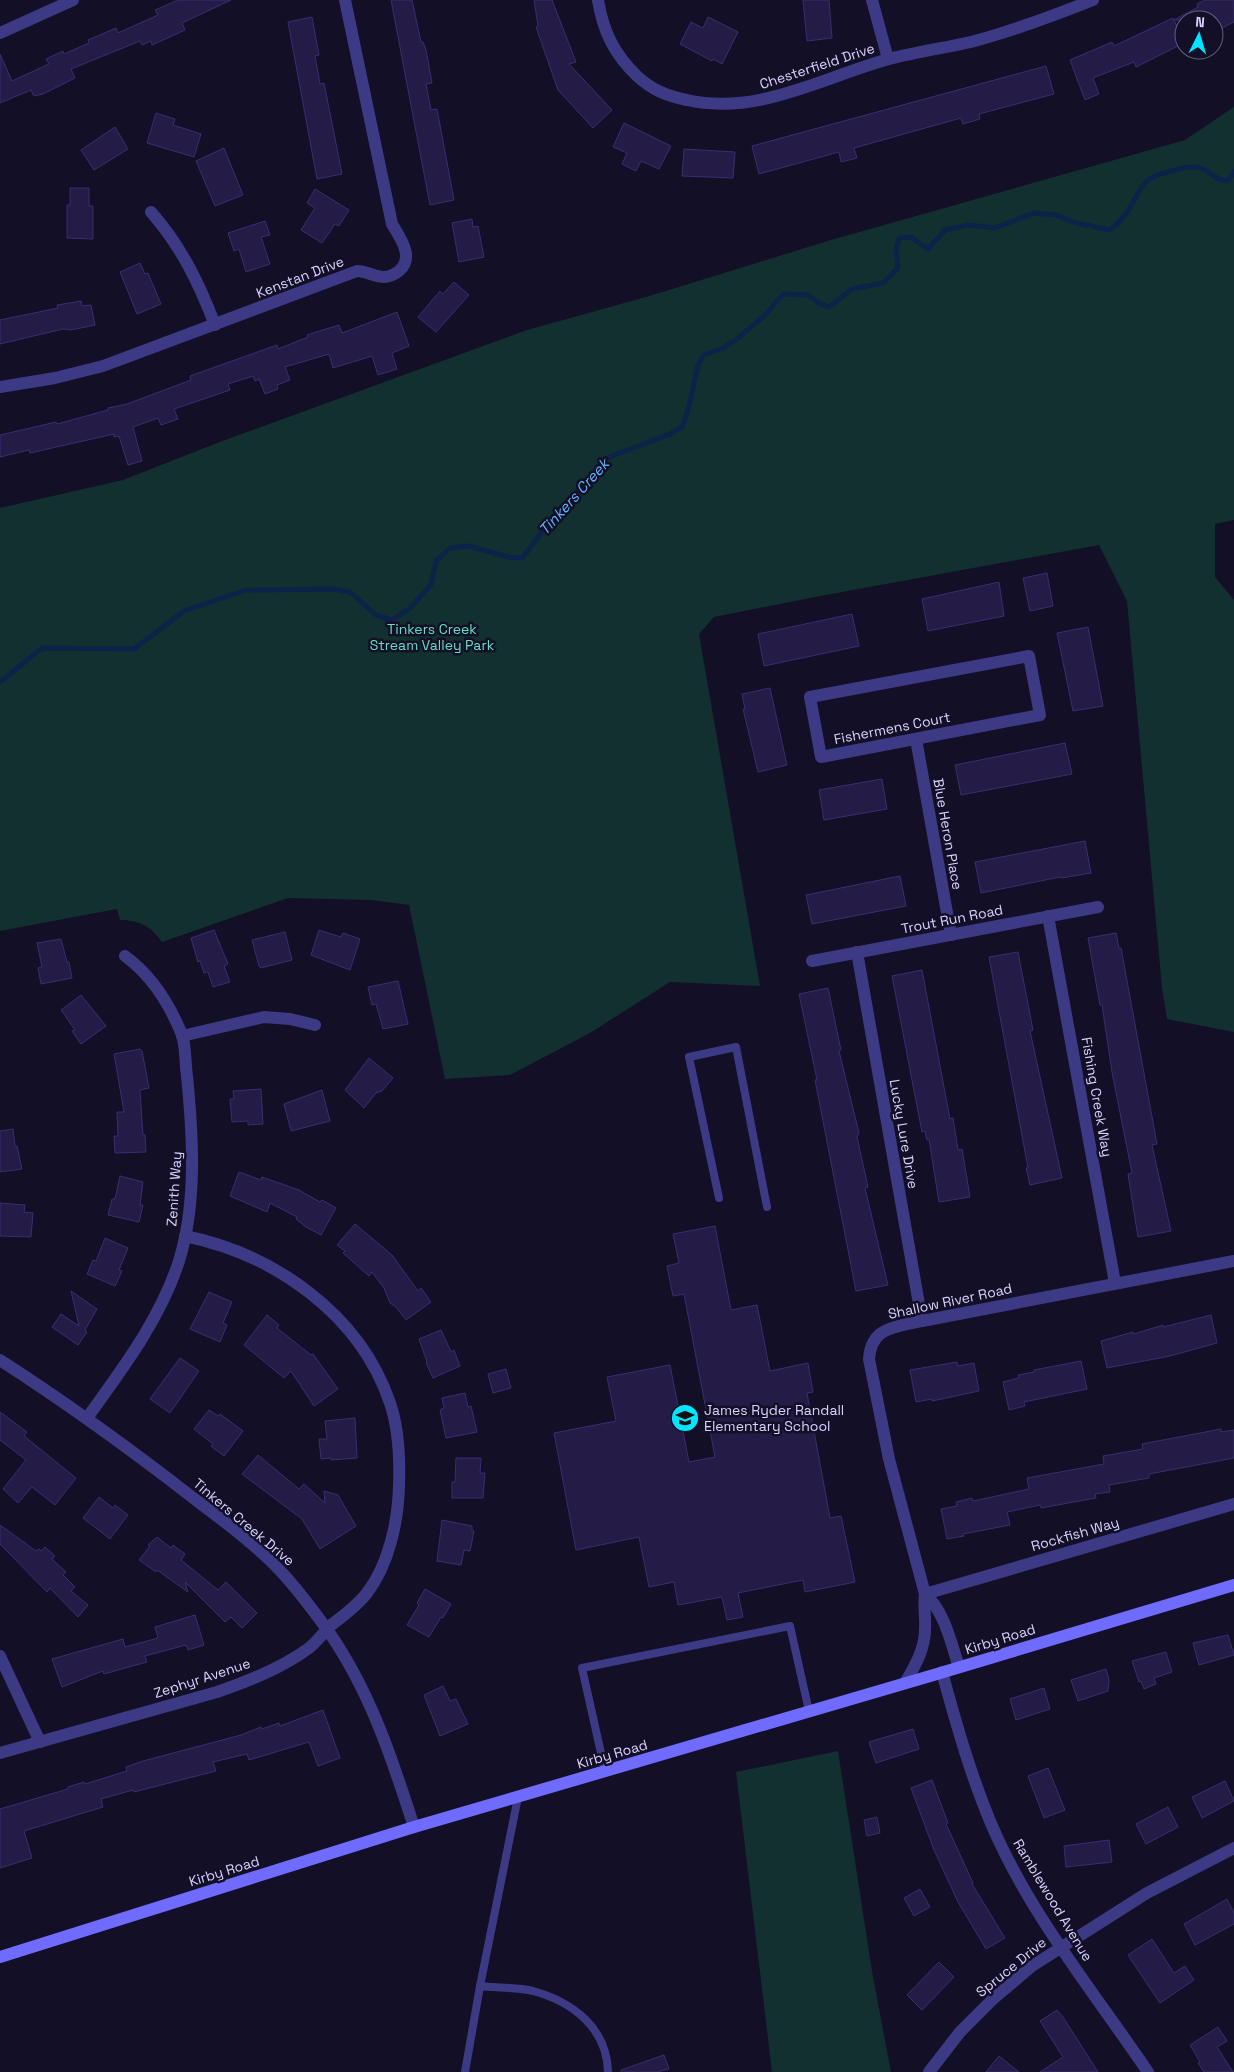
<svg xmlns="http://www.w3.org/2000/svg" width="1234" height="2072" viewBox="0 0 1234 2072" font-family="'Space Grotesk',sans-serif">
  <rect width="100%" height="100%" fill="#130f26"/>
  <g fill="#12302f">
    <path d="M 1234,107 L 1234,520 L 1215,524 L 1215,577 L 1234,600 L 1234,1032 L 1167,1019 L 1162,988 L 1127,601 L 1099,545 L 815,597 L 714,617 L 699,634 L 760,986 L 670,982 L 590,1033 L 510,1075 L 445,1079 L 409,905 L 371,900 L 288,898 L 162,942 C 151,926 139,920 120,920 L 117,909 L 0,931 L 0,508 L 123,480 L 217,443 L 527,330 L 646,297 L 831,240 L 1185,140 Z"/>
    <polygon points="838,1751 872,1971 891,2072 772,2072 736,1772"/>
  </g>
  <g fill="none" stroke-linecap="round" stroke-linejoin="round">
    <path stroke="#0c2248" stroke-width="5" d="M 0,682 L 42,648 L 134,649 L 184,611 L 246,590 L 333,589 L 350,592 L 376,615 L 392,620 L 409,609 L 431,585 L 436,561 L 450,548 L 469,546 L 512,558 L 523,557 L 555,515 L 607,458 L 670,434 L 683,426 L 690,402 L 698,365 L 704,355 L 723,348 L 738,338 L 766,314 L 783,294 L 808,295 L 819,303 L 829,307 L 852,289 L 883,283 L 898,268 L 896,248 L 900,238 L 911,237 L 928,249 L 945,230 L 968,225 L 995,228 L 1034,213 L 1056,215 L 1076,223 L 1110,230 C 1131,214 1131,200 1146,182 C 1153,174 1187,166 1197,167 C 1208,168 1216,182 1228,181 L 1234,172"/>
  </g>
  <g fill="#241b47" stroke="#3b2d73">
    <polygon points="178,0 231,0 182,23 185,30 152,45 151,41 142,45 140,41 71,69 75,78 43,94 34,96 31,90 0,103 0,54 12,81 49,64 46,59 63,51 64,54 89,43 88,40 116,28 118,33 158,15 155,10"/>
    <polygon points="391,0 412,0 421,42 423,42 426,50 432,83 426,84 431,110 437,109 454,200 430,205"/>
    <polygon points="534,0 552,0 576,62 569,64 612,110 593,128 558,90 536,27 538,26"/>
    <polygon points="803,0 829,0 832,38 807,41"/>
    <polygon points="1205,0 1234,0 1234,22 1214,32 1214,20 1174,20 1184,43 1136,67 1134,62 1093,78 1099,94 1085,100 1070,60 1112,42 1114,46 1173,18 1174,20 1198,7 1197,4"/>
    <polygon points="312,17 319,55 315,56 320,84 324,83 342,174 317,179 288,22"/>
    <polygon points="708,17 738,32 722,64 713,59 712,61 680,44 691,22 703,28"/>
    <polygon points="1046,66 1054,94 979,114 980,119 963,124 961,118 854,148 857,158 841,162 839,152 759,174 752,146"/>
    <polygon points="156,113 175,119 173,125 201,134 194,157 147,143"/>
    <polygon points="624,123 671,146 659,169 641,161 636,171 622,164 627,153 613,147"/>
    <polygon points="115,127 128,149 94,170 81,150"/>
    <polygon points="224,148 243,195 215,206 196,161"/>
    <polygon points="684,149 735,152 733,178 682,176"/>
    <polygon points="70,188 89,188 89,206 93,206 93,239 67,238 67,205 70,205"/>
    <polygon points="315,189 349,210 339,226 335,224 322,243 301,230 315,208 307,203"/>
    <polygon points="472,219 473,227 478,226 484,257 459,262 452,223"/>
    <polygon points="265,221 270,235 261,237 270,264 246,272 239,249 234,251 228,233"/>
    <polygon points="140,263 145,274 148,273 161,304 137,314 120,272"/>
    <polygon points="454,282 469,295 436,332 418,317 440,291 443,294"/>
    <polygon points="81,301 82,306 91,305 95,325 71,330 63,329 0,344 0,320 58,308 57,305"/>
    <polygon points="397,312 409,346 392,353 397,369 378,375 372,356 333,368 329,354 285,367 290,380 277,385 278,389 265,394 259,379 255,381 253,376 228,384 230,390 174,409 178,419 161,425 158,418 133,427 142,461 128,465 119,436 114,437 114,434 30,453 29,450 0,457 0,435 56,422 57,424 108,410 108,408 127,404 191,380 190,376 277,345 278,349 308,337 307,335 339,325 342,333"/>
    <polygon points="1047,573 1053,606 1030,611 1023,578"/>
    <polygon points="999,582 1004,616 928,631 922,599"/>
    <polygon points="852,614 859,646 764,666 758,634"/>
    <polygon points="1088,627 1103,706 1073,711 1057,633"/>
    <polygon points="770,688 787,765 758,772 743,709 745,709 742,694"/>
    <polygon points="1065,743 1072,774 961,795 955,765"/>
    <polygon points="882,779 887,809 824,820 819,790"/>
    <polygon points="1085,841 1091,873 1062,878 1060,877 981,893 975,862"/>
    <polygon points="900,876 906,906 812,924 806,895"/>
    <polygon points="214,930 228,964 224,966 230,982 213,987 208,972 204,973 200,961 198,962 191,938"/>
    <polygon points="319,930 341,937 343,933 360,939 350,970 311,955"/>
    <polygon points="285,932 292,960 261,968 259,966 252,940"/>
    <polygon points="1116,933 1119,948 1121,948 1157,1144 1152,1145 1171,1231 1138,1237 1128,1174 1132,1173 1112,1072 1102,1005 1100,1005 1088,938"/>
    <polygon points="61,939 67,962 69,962 72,978 41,984 38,968 42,967 37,943"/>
    <polygon points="1018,952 1033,1030 1030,1031 1062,1178 1030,1185 1026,1168 1028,1168 989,957"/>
    <polygon points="922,970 950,1119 953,1118 958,1150 962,1149 970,1197 939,1202 929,1139 927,1140 925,1131 922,1132 892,976"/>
    <polygon points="398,981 408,1024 383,1029 376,1004 372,1005 368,987"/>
    <polygon points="828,988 841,1050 839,1051 859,1133 857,1137 868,1187 865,1188 888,1285 856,1291 815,1080 817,1080 799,994"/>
    <polygon points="81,995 106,1026 81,1044 72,1031 75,1030 61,1010"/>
    <polygon points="140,1049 142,1051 149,1088 140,1090 142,1122 143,1135 145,1135 146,1152 115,1153 114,1136 118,1136 117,1112 124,1112 114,1054"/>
    <polygon points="369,1058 393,1078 382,1091 376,1093 364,1108 345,1090"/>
    <polygon points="261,1089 263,1124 248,1125 248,1121 232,1122 230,1099 234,1099 233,1091"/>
    <polygon points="322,1090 330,1121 291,1131 284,1104"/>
    <polygon points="13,1129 15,1146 17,1146 22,1169 0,1172 0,1131"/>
    <polygon points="239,1172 261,1180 262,1177 299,1190 320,1202 322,1200 336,1208 321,1235 306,1227 296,1219 297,1217 270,1203 267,1212 230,1196"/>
    <polygon points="120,1176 143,1182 140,1205 143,1205 139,1222 108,1215 112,1199 115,1199"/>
    <polygon points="0,1203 25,1205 24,1212 33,1213 31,1237 0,1236"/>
    <polygon points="355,1224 392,1255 418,1291 421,1288 431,1302 406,1320 396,1307 390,1303 384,1288 372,1272 369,1276 343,1253 345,1251 337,1245"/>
    <polygon points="715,1226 731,1310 757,1305 770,1371 808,1363 813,1392 807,1393 830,1518 841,1516 855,1582 805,1592 803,1580 738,1593 743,1617 727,1620 722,1597 678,1605 674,1582 649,1587 639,1537 576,1550 554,1433 616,1421 607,1377 670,1365 689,1462 715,1457 684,1294 673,1296 667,1266 679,1263 673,1234"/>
    <polygon points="105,1238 128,1248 119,1270 122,1271 115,1286 87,1274 93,1260 96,1261"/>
    <polygon points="71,1291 97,1309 85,1330 87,1332 78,1345 52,1327 61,1314 79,1326"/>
    <polygon points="209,1292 232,1302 223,1323 227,1325 220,1342 190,1329"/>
    <polygon points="267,1315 279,1325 277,1328 311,1355 313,1354 338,1389 314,1406 291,1371 284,1378 244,1345"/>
    <polygon points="1211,1315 1217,1343 1170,1356 1107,1368 1101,1341 1133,1332 1134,1334 1163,1325 1163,1327"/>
    <polygon points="441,1330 451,1352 454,1350 460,1366 433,1378 426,1363 427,1362 419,1339"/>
    <polygon points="180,1358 199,1371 170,1413 150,1399"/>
    <polygon points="1081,1361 1087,1389 1024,1402 1025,1406 1009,1410 1003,1382 1019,1378 1018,1375 1034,1372 1034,1370"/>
    <polygon points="957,1362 958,1366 974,1363 979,1391 932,1401 932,1399 916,1402 910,1370"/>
    <polygon points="506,1369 511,1388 493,1393 488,1374"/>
    <polygon points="465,1393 468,1407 471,1406 477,1432 446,1438 440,1410 444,1408 442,1398"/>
    <polygon points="209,1410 218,1416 220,1414 243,1431 224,1456 211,1446 213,1444 194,1429"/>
    <polygon points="0,1412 27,1432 24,1436 76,1478 55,1505 32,1487 18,1503 3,1489 26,1460 0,1440"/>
    <polygon points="355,1418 357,1458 331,1460 331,1458 321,1459 319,1439 327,1439 325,1421"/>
    <polygon points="1221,1429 1221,1432 1234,1430 1234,1458 1149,1474 1149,1478 1109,1485 1110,1492 1095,1494 1096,1498 1041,1508 1040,1505 1007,1512 1010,1525 963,1534 964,1536 947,1539 941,1509 957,1506 956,1502 972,1498 973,1501 1029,1489 1027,1478 1104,1464 1103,1456 1143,1449 1142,1444"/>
    <polygon points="258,1455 299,1489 304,1484 325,1503 324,1491 338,1495 356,1526 320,1549 302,1519 242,1474"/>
    <polygon points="456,1458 481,1458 480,1473 485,1473 483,1498 452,1498 452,1482 455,1482"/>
    <polygon points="99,1497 113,1508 115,1505 128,1515 110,1539 83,1518"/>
    <polygon points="442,1520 472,1526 472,1531 474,1531 470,1551 464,1550 461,1565 437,1561"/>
    <polygon points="0,1525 36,1551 39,1549 41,1551 45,1547 55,1556 52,1559 66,1572 63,1575 75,1587 71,1591 88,1605 78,1617 50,1588 47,1592 0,1544"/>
    <polygon points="157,1537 171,1548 173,1545 185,1554 181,1560 218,1590 226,1582 257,1613 242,1628 231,1617 225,1622 185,1582 188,1592 157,1570 156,1572 139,1560 150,1546 148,1545"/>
    <polygon points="425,1589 451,1604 443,1618 441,1617 429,1637 407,1625 419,1605 417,1603"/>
    <polygon points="195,1615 204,1645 188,1650 186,1645 145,1656 147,1662 104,1674 103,1671 62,1687 52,1659 123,1639 125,1647 158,1638 155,1627"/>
    <polygon points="1228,1635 1234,1655 1199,1665 1193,1643"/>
    <polygon points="1166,1652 1172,1672 1154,1678 1156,1684 1144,1689 1141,1681 1139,1682 1132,1661"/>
    <polygon points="1106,1669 1109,1680 1108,1691 1078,1701 1071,1680"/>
    <polygon points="443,1686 450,1701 456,1699 468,1724 440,1736 424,1695"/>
    <polygon points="1044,1688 1050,1709 1016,1720 1010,1699"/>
    <polygon points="323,1710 340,1758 318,1766 309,1742 249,1760 247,1754 213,1762 216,1771 134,1792 133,1790 101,1799 103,1807 24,1831 32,1858 0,1868 0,1809 68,1789 68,1787 84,1782 85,1784 127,1771 126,1767 143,1761 241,1735 261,1727 262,1729 279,1723 280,1726"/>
    <polygon points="913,1729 919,1749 876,1763 869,1742"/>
    <polygon points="1048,1768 1065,1810 1044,1818 1028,1776"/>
    <polygon points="932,1780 948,1823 946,1824 973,1883 972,1884 1005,1938 986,1949 958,1902 934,1850 911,1788"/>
    <polygon points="1225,1781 1234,1801 1202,1818 1192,1797"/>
    <polygon points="1168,1807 1178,1827 1146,1844 1136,1824"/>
    <polygon points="877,1817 880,1833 867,1836 864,1820"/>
    <polygon points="1109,1840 1112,1862 1066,1867 1064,1846"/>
    <polygon points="920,1889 930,1907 914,1916 904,1898"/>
    <polygon points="1227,1899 1234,1913 1234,1924 1195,1945 1184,1924"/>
    <polygon points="1152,1939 1174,1973 1185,1966 1194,1980 1160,2003 1128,1955"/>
    <polygon points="939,1962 954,1977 922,2010 907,1995"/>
    <polygon points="1057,2010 1063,2017 1098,2072 1040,2072 1063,2057 1040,2021"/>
    <polygon points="1218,2027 1227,2041 1217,2047 1233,2072 1204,2072 1198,2063 1200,2062 1190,2045"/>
    <polygon points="664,2055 669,2069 657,2072 621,2072 621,2070"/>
    <polygon points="999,2056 1019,2072 986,2072"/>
  </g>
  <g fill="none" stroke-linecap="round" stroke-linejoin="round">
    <g stroke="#3d3a85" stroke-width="8">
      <polyline points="719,1198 689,1057 736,1047 767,1207"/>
      <polyline points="605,1771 582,1668 790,1626 809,1711"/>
      <path d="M 480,1986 C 497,1988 516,1987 533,1991 C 573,2002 607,2028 608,2072"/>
      <polyline points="465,2072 480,1986 518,1797"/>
    </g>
    <g stroke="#3d3a85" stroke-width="12">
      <path d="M 598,0 C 603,31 614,54 637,76 C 652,90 667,96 687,100 C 758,116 823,77 889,59 C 916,52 944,48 971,42 C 1012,31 1053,16 1093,0"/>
      <polyline points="872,0 888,59"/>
      <polyline points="0,33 73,0"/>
      <path d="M 151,212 C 181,246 199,283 215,325"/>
      <path d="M 0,387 L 55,378 L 103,366 L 357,271 C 366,271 375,277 384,277 C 390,277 395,274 399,271 C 415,257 400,238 392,224 L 345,0"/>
      <polygon points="1029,656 1040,715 821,757 810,697"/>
      <polyline points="916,739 951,935"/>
      <polyline points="1048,916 1115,1283"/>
      <polyline points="857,952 922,1321"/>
      <polyline points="812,961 1098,907"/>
      <polyline points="182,1036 264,1017 290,1019 315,1025"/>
      <path d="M 0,1360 C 59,1398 115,1438 170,1480 C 209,1511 253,1540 286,1577 C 300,1593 313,1610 326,1628 C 369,1688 392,1758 414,1827"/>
      <path d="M 87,1418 C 122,1369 160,1320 179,1261 C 197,1203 193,1137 187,1076 C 185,1064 186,1047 182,1035 C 170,1005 151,975 125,956"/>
      <polyline points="925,1594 1234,1504"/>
      <path d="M 925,1594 C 945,1612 951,1643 959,1667"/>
      <polyline points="0,1656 40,1742"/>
      <path d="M 942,1672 C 956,1723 970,1773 990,1821 C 1028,1912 1093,1991 1148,2072"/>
      <path d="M 905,1683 C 915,1666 925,1649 925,1629 C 926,1617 923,1606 925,1594 L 889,1459 L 869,1359 C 871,1327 895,1327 922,1321 L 1234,1261"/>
      <path d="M 0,1753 L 217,1692 C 249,1681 282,1668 309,1648 C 317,1642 323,1633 330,1626 C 343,1616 357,1606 367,1593 C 389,1564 398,1522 399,1486 C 400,1458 399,1429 390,1403 C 360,1314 274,1254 185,1236"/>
      <polyline points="929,2072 960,2032 993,1999 1032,1966 1147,1893 1234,1848"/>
    </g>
    <polyline stroke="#6f6bff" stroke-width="12" points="0,1957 414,1827 937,1674 1234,1585"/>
  </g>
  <defs>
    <symbol id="school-disc" viewBox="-11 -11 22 22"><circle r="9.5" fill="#00e5ff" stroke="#130f26"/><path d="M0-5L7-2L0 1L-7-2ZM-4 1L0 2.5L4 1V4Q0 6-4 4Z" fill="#111"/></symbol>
  </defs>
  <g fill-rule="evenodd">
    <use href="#school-disc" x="669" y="1402" width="32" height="32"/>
  </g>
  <g text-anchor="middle" stroke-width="5" stroke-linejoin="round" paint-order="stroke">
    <g font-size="14" fill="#d9d4ff" stroke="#130f26">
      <text transform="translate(817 66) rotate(-18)" y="5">Chesterfield Drive</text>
      <text transform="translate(300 277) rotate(-21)" y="5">Kenstan Drive</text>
      <text transform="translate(892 728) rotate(-11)" y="5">Fishermens Court</text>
      <text transform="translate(948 834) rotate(80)" y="5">Blue Heron Place</text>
      <text transform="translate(952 919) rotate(-11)" y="5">Trout Run Road</text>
      <text transform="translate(1097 1097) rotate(80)" y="5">Fishing Creek Way</text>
      <text transform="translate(904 1134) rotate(80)" y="5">Lucky Lure Drive</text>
      <text transform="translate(174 1189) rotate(-86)" y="5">Zenith Way</text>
      <text transform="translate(950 1301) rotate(-12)" y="5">Shallow River Road</text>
      <text transform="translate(244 1522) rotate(40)" y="5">Tinkers Creek Drive</text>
      <text transform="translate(1075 1534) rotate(-16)" y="5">Rockfish Way</text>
      <text transform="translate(1000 1639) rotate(-17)" y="5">Kirby Road</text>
      <text transform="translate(202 1678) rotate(-18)" y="5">Zephyr Avenue</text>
      <text transform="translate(612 1754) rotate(-16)" y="5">Kirby Road</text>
      <text transform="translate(224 1871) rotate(-17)" y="5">Kirby Road</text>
      <text transform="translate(1053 1900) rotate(59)" y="5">Ramblewood Avenue</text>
      <text transform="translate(1011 1967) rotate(-39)" y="5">Spruce Drive</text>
    </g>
    <g font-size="14" fill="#5fe0c0" stroke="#130f26">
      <text x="432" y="634">Tinkers Creek<tspan x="432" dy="16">Stream Valley Park</tspan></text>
    </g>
    <g font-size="14" fill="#d9d4ff" stroke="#130f26" text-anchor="start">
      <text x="704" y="1415">James Ryder Randall<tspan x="704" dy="16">Elementary School</tspan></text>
    </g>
    <g font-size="15" font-style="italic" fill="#62b6ff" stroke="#130f26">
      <text transform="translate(574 497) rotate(-48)" y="5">Tinkers Creek</text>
    </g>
  </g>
  <g transform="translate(1199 35) rotate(5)"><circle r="24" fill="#130f26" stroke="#625e7d"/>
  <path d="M0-4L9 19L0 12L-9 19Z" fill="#00e5ff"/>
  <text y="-8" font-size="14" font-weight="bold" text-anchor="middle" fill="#d9d4ff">N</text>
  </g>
</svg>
